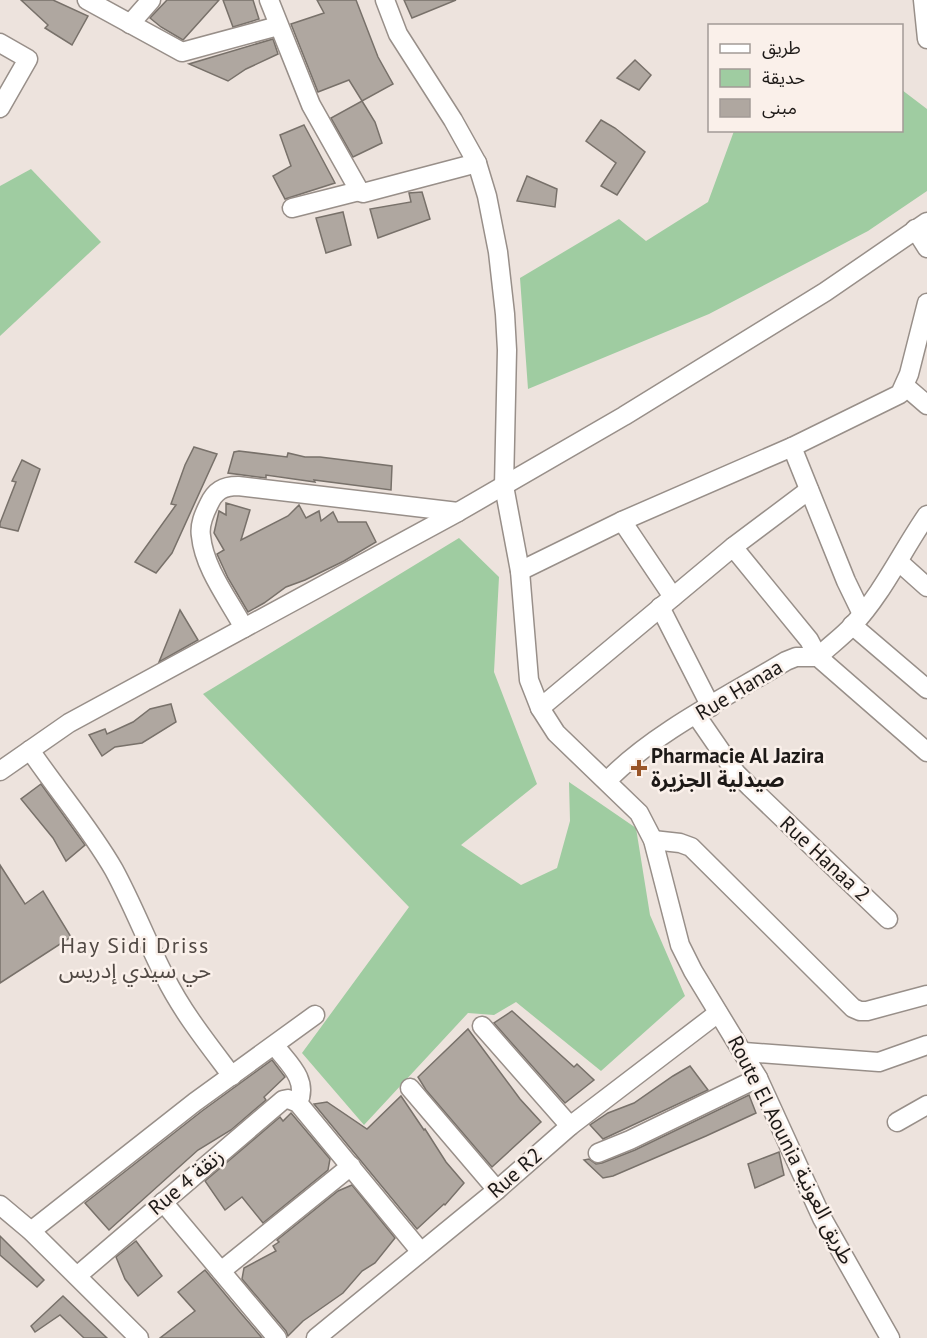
<svg xmlns="http://www.w3.org/2000/svg" width="927" height="1338" viewBox="0 0 927 1338" font-family="'PT Sans','Noto Sans Arabic',sans-serif">
  <rect width="100%" height="100%" fill="#ede3dd"/>
  <g fill="#9fcca1">
    <polygon points="902,90 927,109 927,191 868,231 709,314 528,389 520,278 619,219 646,241 708,202 734,131 902,130"/>
    <polygon points="31,169 101,242 0,336 0,186"/>
    <polygon points="459,538 499,577 494,672 537,784 461,845 521,885 557,868 570,821 569,782 636,828 650,915 685,996 601,1071 516,1002 494,1015 468,1013 364,1125 302,1053 409,907 203,694"/>
  </g>
  <g fill="#afa7a0" stroke="#78716a" stroke-width="1.5">
    <polygon points="21,0 53,0 88,16 72,45 45,28 48,25"/>
    <polygon points="167,0 219,0 183,40 161,27 150,18"/>
    <polygon points="223,0 253,0 259,19 233,27"/>
    <polygon points="317,0 356,0 378,57 393,84 362,101 349,80 318,92 291,24 324,13"/>
    <polygon points="404,0 456,0 412,18"/>
    <polygon points="273,39 278,54 246,69 228,81 189,64"/>
    <polygon points="635,60 651,75 639,90 617,78"/>
    <polygon points="362,101 375,122 382,143 353,157 331,118"/>
    <polygon points="601,120 615,128 645,152 617,195 601,186 616,163 586,141"/>
    <polygon points="304,125 335,183 285,199 273,176 291,166 280,135"/>
    <polygon points="527,176 557,189 555,207 517,201"/>
    <polygon points="422,192 430,219 378,238 370,209 411,202 409,193"/>
    <polygon points="343,212 351,245 326,253 316,218"/>
    <polygon points="194,447 217,454 172,553 156,573 135,562 176,505 171,504 185,465"/>
    <polygon points="239,451 287,457 288,453 305,457 320,457 392,466 391,490 314,480 315,482 266,475 266,478 228,473 234,452"/>
    <polygon points="22,460 40,469 18,531 0,527 0,523 16,482 12,481"/>
    <polygon points="226,503 250,510 241,540 288,516 299,505 306,518 319,511 321,521 333,512 338,522 366,522 376,542 344,561 305,580 286,587 264,603 248,612 228,578 217,554 224,550 214,533 219,511 226,515"/>
    <polygon points="180,610 198,640 159,662"/>
    <polygon points="171,704 176,722 142,743 115,747 102,756 89,735 105,729 107,734 133,722 150,709"/>
    <polygon points="41,784 85,845 66,861 53,838 21,799"/>
    <polygon points="0,865 25,904 43,891 71,937 0,983"/>
    <polygon points="512,1011 574,1067 577,1064 594,1080 565,1103 494,1023"/>
    <polygon points="468,1029 520,1099 541,1122 492,1167 426,1090 418,1077"/>
    <polygon points="272,1060 285,1077 264,1097 266,1100 231,1130 198,1150 109,1230 85,1203 202,1111"/>
    <polygon points="690,1066 708,1090 603,1139 590,1125 608,1113 634,1103 673,1076"/>
    <polygon points="749,1095 756,1113 706,1136 613,1176 603,1178 584,1160 589,1159 596,1164 602,1163 635,1150"/>
    <polygon points="401,1096 424,1130 425,1129 446,1162 464,1183 445,1205 444,1204 417,1229 314,1104 327,1102 367,1129"/>
    <polygon points="291,1113 330,1159 328,1170 263,1223 242,1197 225,1210 205,1181 280,1117 283,1121"/>
    <polygon points="779,1152 784,1175 755,1188 748,1164"/>
    <polygon points="352,1185 395,1238 375,1263 362,1271 343,1293 303,1321 288,1336 286,1331 242,1279 244,1268 276,1251 273,1246 279,1242 277,1240 338,1191"/>
    <polygon points="0,1236 44,1280 37,1287 0,1255"/>
    <polygon points="136,1241 162,1276 138,1296 125,1279 116,1257"/>
    <polygon points="205,1270 239,1311 262,1338 160,1338 195,1311 178,1292"/>
    <polygon points="63,1296 107,1338 84,1338 60,1315 35,1332 31,1326"/>
  </g>
  <g fill="none" stroke-linecap="round" stroke-linejoin="round">
    <defs>
      <g id="minor">
        <polyline points="87,0 182,52 278,26"/>
        <polyline points="269,0 311,105 360,192 363,193 477,163"/>
        <polyline points="385,0 398,34 453,120 477,163 487,196 498,252 505,314 507,350 504,486 520,571 529,680 540,708 556,733 639,813 653,840 680,945 693,971 758,1078 822,1218 890,1338"/>
        <polyline points="923,0 927,39"/>
        <polyline points="130,24 151,0"/>
        <polyline points="0,43 28,59 0,108"/>
        <polyline points="292,208 359,191"/>
        <polyline points="915,229 927,248"/>
        <polyline points="905,386 927,405"/>
        <polyline points="792,447 846,581 862,614"/>
        <polyline points="622,521 673,597"/>
        <polyline points="733,547 809,490"/>
        <polyline points="899,562 927,587"/>
        <polyline points="520,571 622,521 792,447 900,394 909,374 927,303"/>
        <polyline points="660,607 711,707"/>
        <polyline points="852,625 927,689"/>
        <path d="M 244,628 C 229,600 204,568 201,536 C 199,525 204,514 209,504 C 215,491 223,486 238,486 L 458,512"/>
        <path d="M 540,708 L 733,547 L 809,640 L 818,657 C 829,646 842,637 852,626 C 883,593 902,551 927,515"/>
        <polyline points="696,715 736,773 750,787 888,919"/>
        <path d="M 30,750 C 57,790 90,828 114,870 C 133,905 147,942 165,977 C 183,1013 208,1044 232,1076"/>
        <polyline points="0,771 69,723 458,512 624,416 825,292 927,222"/>
        <path d="M 607,781 C 653,733 728,696 786,661 L 796,657 L 818,657 L 927,752"/>
        <polyline points="653,840 680,843 691,847 853,1008 860,1011 867,1011 927,995"/>
        <polyline points="482,1026 570,1126"/>
        <path d="M 275,1046 C 288,1063 309,1080 298,1103"/>
        <polyline points="744,1052 879,1062 927,1045"/>
        <polyline points="410,1088 497,1190"/>
        <polyline points="897,1122 927,1105"/>
        <polyline points="598,1153 630,1140 758,1078"/>
        <polyline points="163,1202 277,1338"/>
        <polyline points="0,1205 31,1231 139,1338"/>
        <polyline points="31,1231 195,1102 315,1015"/>
        <polyline points="221,1271 351,1166"/>
        <polyline points="77,1276 283,1100 288,1099 298,1103 421,1252"/>
        <polyline points="316,1338 497,1190 570,1126 718,1013"/>
      </g>
    </defs>
    <use href="#minor" stroke="#988f89" stroke-width="21"/>
    <use href="#minor" stroke="#fff" stroke-width="18"/>
  </g>
  <path fill="#995528" stroke="#faf0ea" stroke-width="2" d="M636 759h6v6h6v6h-6v6h-6v-6h-6v-6h6z"/>
  <g text-anchor="middle" stroke-width="5" stroke-linejoin="round" paint-order="stroke">
    <g font-size="21" fill="#1d1917" stroke="#faf0ea">
      <text transform="translate(739 690) rotate(-31)" y="7">Rue Hanaa</text>
      <text transform="translate(825 859) rotate(43)" y="7">Rue Hanaa 2</text>
      <text transform="translate(791 1150) rotate(63)" y="7">Route El Aounia طريق العونية</text>
      <text transform="translate(515 1173) rotate(-41)" y="7">Rue R2</text>
      <text transform="translate(186 1182) rotate(-40)" y="7">Rue 4 زنقة</text>
    </g>
    <g font-size="21" font-weight="bold" fill="#1d1917" stroke="#faf0ea" text-anchor="start">
      <text x="651" y="763">Pharmacie Al Jazira<tspan x="651" dy="24">صيدلية الجزيرة</tspan></text>
    </g>
    <g font-size="22" letter-spacing="1.5" fill="#514944" stroke="#faf0ea">
      <text x="135" y="953">Hay Sidi Driss<tspan x="135" dy="25">حي سيدي إدريس</tspan></text>
    </g>
  </g>
  <rect x="708" y="24" width="195" height="108" fill="#faf0ea" stroke="#a29a96" stroke-width="1.5"/>
  <rect x="720" y="44" width="30" height="9" fill="#ffffff" stroke="#a29a96" stroke-width="1.5"/>
  <text x="762" y="54" font-size="18" fill="#1d1917">طريق</text>
  <rect x="720" y="69" width="30" height="18" fill="#9fcca1" stroke="#a29a96" stroke-width="1.5"/>
  <text x="762" y="84" font-size="18" fill="#1d1917">حديقة</text>
  <rect x="720" y="99" width="30" height="18" fill="#afa7a0" stroke="#a29a96" stroke-width="1.5"/>
  <text x="762" y="114" font-size="18" fill="#1d1917">مبنى</text>
</svg>
